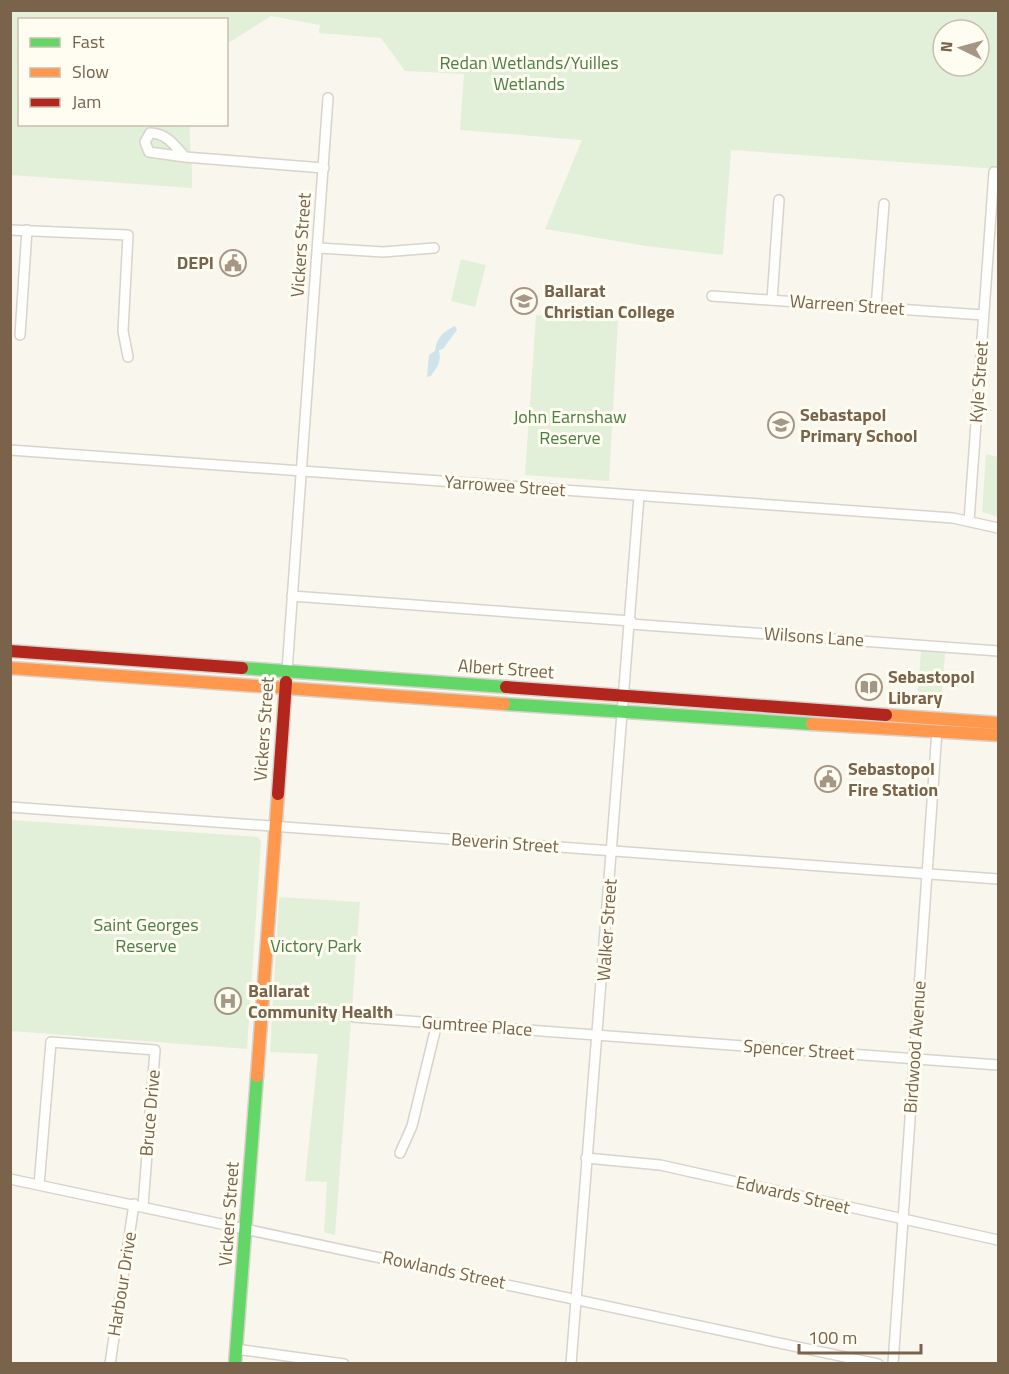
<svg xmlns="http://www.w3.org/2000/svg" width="1009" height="1374" viewBox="0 0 1009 1374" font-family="'Titillium Web',sans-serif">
  <rect width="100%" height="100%" fill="#f9f6ee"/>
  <g fill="#e2f0d9" fill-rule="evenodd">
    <path d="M 10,11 L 998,11 L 998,169 L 731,150 L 723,255 L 646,246 L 545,229 L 582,140 L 460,130 L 464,74 L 405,71 L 381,38 L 319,33 L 320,25 L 271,16 L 227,44 L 226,20 L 20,20 L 20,124 L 190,125 C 189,146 193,166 192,188 L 11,175 ZM 943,30 L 979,30 L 979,66 L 943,66 Z"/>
    <polygon points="461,259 486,265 475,307 451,301"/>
    <polygon points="536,315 618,321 609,481 525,475"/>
    <polygon points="986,454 998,457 998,517 982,512"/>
    <polygon points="921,651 945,653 941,702 917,700"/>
    <polygon points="11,820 258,837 261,841 247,1049 11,1031"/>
    <polygon points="279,897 360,902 335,1235 324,1232 327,1182 305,1181 318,1054 270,1052"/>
  </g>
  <path fill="#cfe3ea" d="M 455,326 L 457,330 L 443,349 L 439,350 C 441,363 439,364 431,376 L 427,377 L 429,355 L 435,351 C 436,338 444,331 455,326 Z"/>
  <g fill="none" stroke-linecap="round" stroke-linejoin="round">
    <defs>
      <g id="street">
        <path d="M 185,157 C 175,146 167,133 150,133 L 145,142 L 149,152 L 185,157 L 324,168"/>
        <polyline points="10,230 128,235 123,331 128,357"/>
        <polyline points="319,248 383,252 434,248"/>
        <polyline points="712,296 983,315"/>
        <polyline points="772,300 779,200"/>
        <polyline points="876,307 884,204"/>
        <polyline points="20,335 27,230"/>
        <polyline points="10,450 953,518 998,528"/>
        <polyline points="969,521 994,172"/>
        <polyline points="292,596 631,621"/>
        <polyline points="630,624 998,651"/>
        <polyline points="287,671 328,98"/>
        <polyline points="10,807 998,879"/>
        <polyline points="354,1017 998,1065"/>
        <polyline points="400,1153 412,1126 437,1023"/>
        <polyline points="586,1158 660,1165 998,1240"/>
        <polyline points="10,1179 878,1364"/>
        <polyline points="39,1185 51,1042 155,1050 143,1206"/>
        <polyline points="236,1349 344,1364"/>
        <polyline points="110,1364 134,1204"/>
        <polyline points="571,1364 639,496"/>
        <polyline points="893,1364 937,730"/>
      </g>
      <g id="fast">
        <polyline points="242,668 506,687"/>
        <polyline points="504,704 812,724"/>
        <polyline points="235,1364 257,1076"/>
      </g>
      <g id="slow">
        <polyline points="10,668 504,704"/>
        <polyline points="886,715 998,723"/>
        <polyline points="812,724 998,735"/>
        <polyline points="257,1076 278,794"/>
      </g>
      <g id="jam">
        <polyline points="10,651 242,668"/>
        <polyline points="506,687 886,715"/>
        <polyline points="278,794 286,682"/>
      </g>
    </defs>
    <use href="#street" stroke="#d8d3cc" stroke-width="12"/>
    <use href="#fast" stroke="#d7d2c9" stroke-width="15"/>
    <use href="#slow" stroke="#d7d2c9" stroke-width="15"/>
    <use href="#jam" stroke="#d7d2c9" stroke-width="15"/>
    <use href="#street" stroke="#fefefc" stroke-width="9"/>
    <use href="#fast" stroke="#63d668" stroke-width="12"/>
    <use href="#slow" stroke="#ff974d" stroke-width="12"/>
    <use href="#jam" stroke="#b3261e" stroke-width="12"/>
  </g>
  <defs>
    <symbol id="civic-ring" viewBox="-11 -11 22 22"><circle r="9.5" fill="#fffcf1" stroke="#a69684" stroke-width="1.5"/><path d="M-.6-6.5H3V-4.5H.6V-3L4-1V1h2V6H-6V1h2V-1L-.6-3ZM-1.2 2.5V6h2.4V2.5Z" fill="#a69684"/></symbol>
    <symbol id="school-ring" viewBox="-11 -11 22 22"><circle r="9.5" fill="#fffcf1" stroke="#a69684" stroke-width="1.5"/><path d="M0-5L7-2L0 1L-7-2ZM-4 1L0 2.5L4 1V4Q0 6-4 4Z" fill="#a69684"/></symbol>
    <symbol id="library-ring" viewBox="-11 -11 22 22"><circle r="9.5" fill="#fffcf1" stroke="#a69684" stroke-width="1.5"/><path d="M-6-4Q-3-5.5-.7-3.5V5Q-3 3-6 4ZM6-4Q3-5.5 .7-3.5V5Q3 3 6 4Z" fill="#a69684"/></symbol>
    <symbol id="hospital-ring" viewBox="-11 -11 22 22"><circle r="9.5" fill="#fffcf1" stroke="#a69684" stroke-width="1.5"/><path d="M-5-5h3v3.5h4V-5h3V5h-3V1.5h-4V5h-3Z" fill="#a69684"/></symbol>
  </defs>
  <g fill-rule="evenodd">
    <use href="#civic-ring" x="218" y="248" width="30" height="30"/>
    <use href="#school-ring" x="509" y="286" width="30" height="30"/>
    <use href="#school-ring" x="766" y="410" width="30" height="30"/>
    <use href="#library-ring" x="854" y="672" width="30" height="30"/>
    <use href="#civic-ring" x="813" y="764" width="30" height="30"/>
    <use href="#hospital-ring" x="213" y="986" width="30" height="30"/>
  </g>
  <g text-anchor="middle" stroke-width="6" stroke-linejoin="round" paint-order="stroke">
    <g font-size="18" fill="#4b7f42" stroke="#fffcf1">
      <text x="529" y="69">Redan Wetlands/Yuilles<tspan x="529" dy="21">Wetlands</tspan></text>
      <text x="570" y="423">John Earnshaw<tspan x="570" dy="21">Reserve</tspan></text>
      <text x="146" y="931">Saint Georges<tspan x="146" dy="21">Reserve</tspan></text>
      <text x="316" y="952">Victory Park</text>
    </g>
    <g font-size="18" fill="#79634b" stroke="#fffcf1">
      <text transform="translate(301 245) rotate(-86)" y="6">Vickers Street</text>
      <text transform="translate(847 305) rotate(4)" y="6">Warreen Street</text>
      <text transform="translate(979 382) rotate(-86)" y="6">Kyle Street</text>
      <text transform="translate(505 486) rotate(4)" y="6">Yarrowee Street</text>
      <text transform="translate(814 637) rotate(4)" y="6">Wilsons Lane</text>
      <text transform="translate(506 669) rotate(4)" y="6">Albert Street</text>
      <text transform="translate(264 729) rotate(-86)" y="6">Vickers Street</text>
      <text transform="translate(505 843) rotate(4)" y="6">Beverin Street</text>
      <text transform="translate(607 930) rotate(-86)" y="6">Walker Street</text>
      <text transform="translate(477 1026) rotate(4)" y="6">Gumtree Place</text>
      <text transform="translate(915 1047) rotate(-86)" y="6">Birdwood Avenue</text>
      <text transform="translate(799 1050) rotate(4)" y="6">Spencer Street</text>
      <text transform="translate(150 1113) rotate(-85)" y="6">Bruce Drive</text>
      <text transform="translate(793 1195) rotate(13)" y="6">Edwards Street</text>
      <text transform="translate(229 1214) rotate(-86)" y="6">Vickers Street</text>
      <text transform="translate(444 1270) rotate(12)" y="6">Rowlands Street</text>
      <text transform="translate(122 1284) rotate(-81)" y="6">Harbour Drive</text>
    </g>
    <g font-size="18" font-weight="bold" fill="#79634b" stroke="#fffcf1" text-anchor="start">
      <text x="214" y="269" text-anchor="end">DEPI</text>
      <text x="544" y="297">Ballarat<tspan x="544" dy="21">Christian College</tspan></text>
      <text x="800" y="421">Sebastapol<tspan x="800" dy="21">Primary School</tspan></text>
      <text x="888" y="683">Sebastopol<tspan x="888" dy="21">Library</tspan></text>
      <text x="848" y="775">Sebastopol<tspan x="848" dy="21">Fire Station</tspan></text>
      <text x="248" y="997">Ballarat<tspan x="248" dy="21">Community Health</tspan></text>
    </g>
  </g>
  <rect width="1009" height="1374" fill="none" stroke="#79634b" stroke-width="24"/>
  <rect x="18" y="18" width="210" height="108" fill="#fffcf1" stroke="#c9bfaf" stroke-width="1.5"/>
  <rect x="30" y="38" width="30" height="9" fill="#63d668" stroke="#c9bfaf" stroke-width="1.5"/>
  <text x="72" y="48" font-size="18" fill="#79634b">Fast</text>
  <rect x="30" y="68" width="30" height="9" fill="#ff974d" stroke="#c9bfaf" stroke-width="1.5"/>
  <text x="72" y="78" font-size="18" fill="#79634b">Slow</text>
  <rect x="30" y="98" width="30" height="9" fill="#b3261e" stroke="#c9bfaf" stroke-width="1.5"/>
  <text x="72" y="108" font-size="18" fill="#79634b">Jam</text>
  <g transform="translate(961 48) rotate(275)"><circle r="28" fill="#fffcf1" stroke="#c9bfaf" stroke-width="1.5"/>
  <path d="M0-4.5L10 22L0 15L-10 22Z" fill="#a69684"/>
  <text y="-9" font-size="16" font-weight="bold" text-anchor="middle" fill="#79634b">N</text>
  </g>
  <path d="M799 1344v9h122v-9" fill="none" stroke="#79634b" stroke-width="3"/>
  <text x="808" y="1344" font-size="18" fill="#79634b" stroke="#fffcf1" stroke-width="4.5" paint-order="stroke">100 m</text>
</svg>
